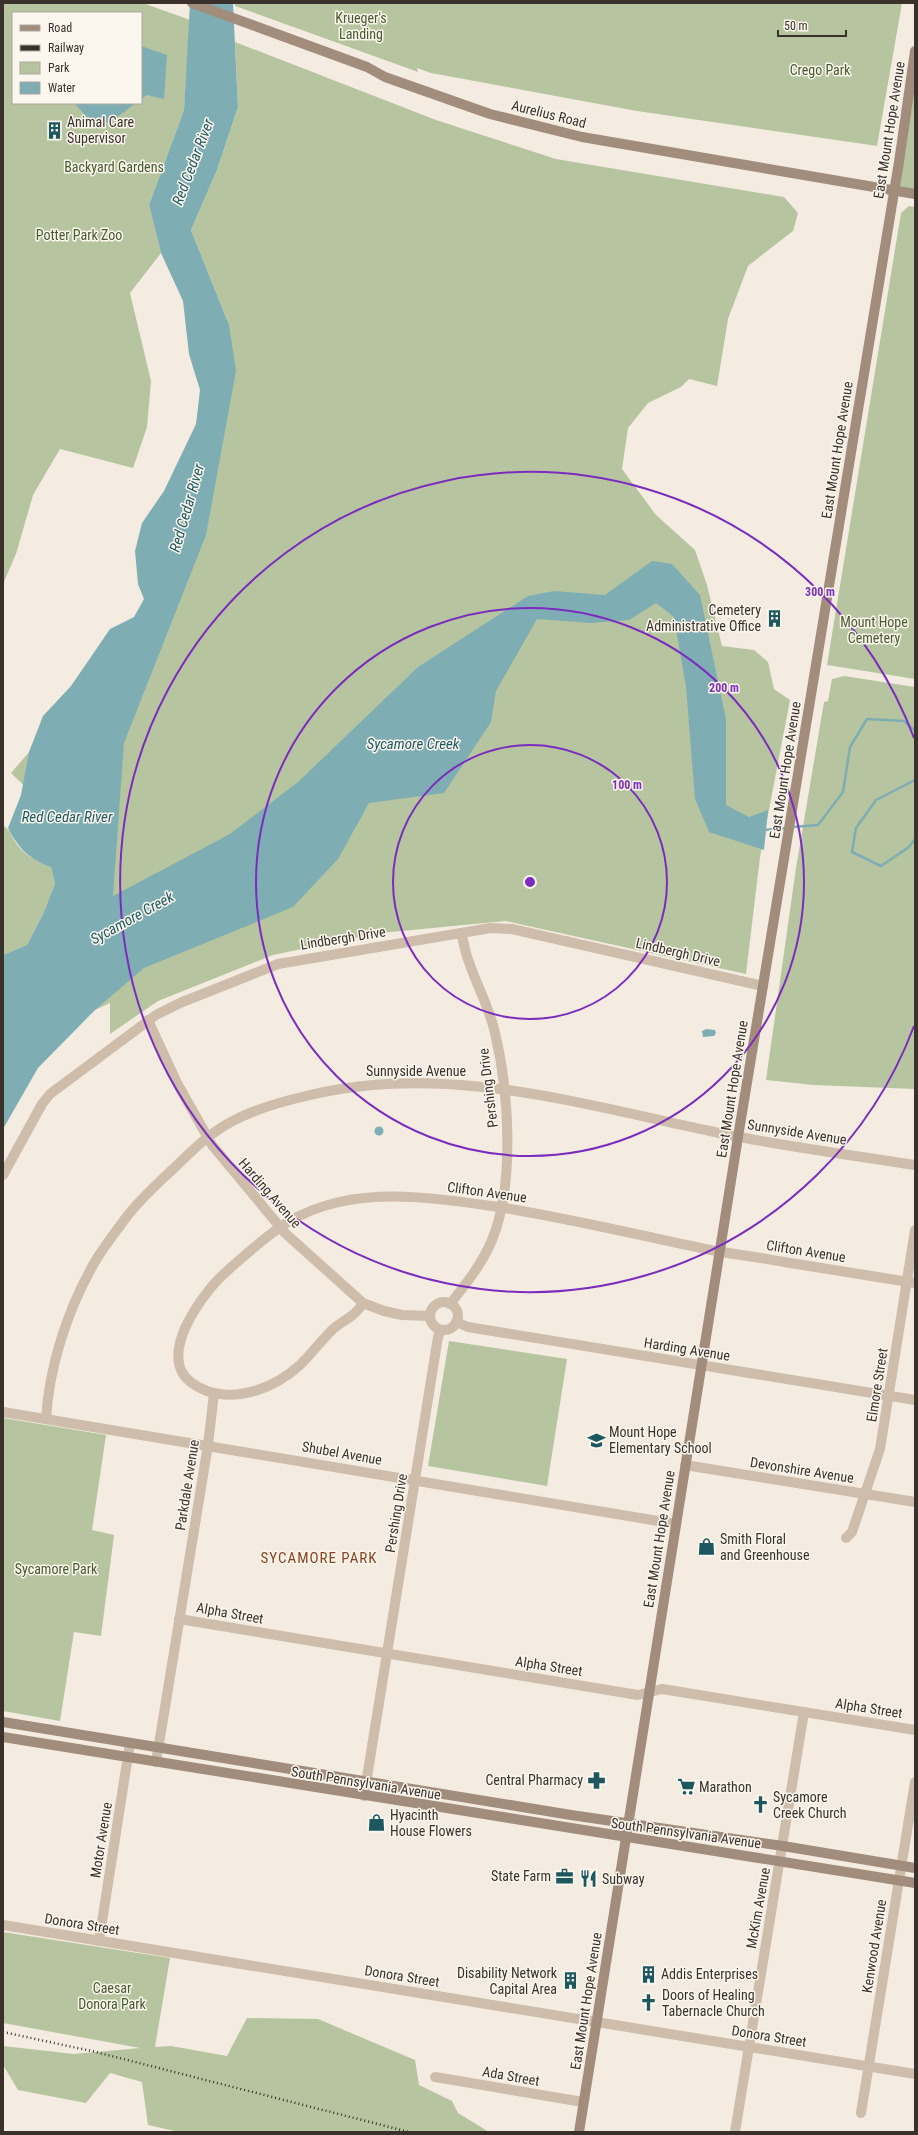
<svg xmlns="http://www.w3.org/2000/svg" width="918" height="2135" viewBox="0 0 918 2135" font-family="'Roboto Condensed',sans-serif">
  <rect width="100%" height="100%" fill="#f4ece0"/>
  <g fill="#b6c59f" fill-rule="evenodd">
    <path d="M 3,3 L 143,3 L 190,20 L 184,110 L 149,205 L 161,253 L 130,293 L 151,381 L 147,427 L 133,468 L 60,449 L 33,495 L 16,554 L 3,584 ZM 13,13 L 141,13 L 141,103 L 13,103 Z"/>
    <polygon points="235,3 902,3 877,146 637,111 431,73 417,68 418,72 235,6"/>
    <polygon points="235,42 436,120 556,159 784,197 798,213 793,231 748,266 728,319 717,386 689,379 681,387 648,403 628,428 622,469 656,515 695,550 707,585 722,646 754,650 768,662 774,689 790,700 760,857 746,974 506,921 380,933 273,955 158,1001 110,1034 110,1003 95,1010 34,795 11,773 117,651 147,682 227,320 191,230 217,170 238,107"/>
    <polygon points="915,61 915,194 894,190"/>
    <polygon points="909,206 915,207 915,679 827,665 901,213"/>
    <polygon points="844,676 915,687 915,1089 814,1085 766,1080 796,868 824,702 828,701 832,679"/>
    <path d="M 3,826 C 10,829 10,834 14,840 C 22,854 37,862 51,867 L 55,884 L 43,914 L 27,945 L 3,955 Z"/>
    <polygon points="449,1341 567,1359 547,1486 428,1466"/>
    <polygon points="3,1418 106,1435 92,1530 114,1535 101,1636 74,1632 60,1721 3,1711"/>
    <polygon points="3,1932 170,1958 155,2047 171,2046 227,2056 247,2018 318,2019 415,2060 419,2085 452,2101 458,2113 489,2132 179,2132 148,2125 142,2082 110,2073 86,2103 18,2090 3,2065 3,2046 74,2054 140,2048 3,2023"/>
  </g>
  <g fill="#7eaeb3">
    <path d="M 190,3 L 233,3 L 238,107 L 217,170 L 191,230 L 229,325 L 236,371 L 206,535 L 124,743 L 113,896 L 230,834 L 298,782 L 418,667 L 528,596 L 554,591 L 605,595 L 652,561 L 672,564 L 700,595 L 726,719 L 726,805 L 749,817 L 768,810 L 764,850 L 709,832 L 695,799 L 686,687 L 674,617 L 656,603 L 629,620 L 591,623 L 537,619 L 496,691 L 491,722 L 444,793 L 369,803 L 338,859 L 293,907 L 144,968 L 95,1010 L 38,1068 L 3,1129 L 3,955 L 27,945 L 43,914 L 55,884 L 51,867 C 30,860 18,848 8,828 L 21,795 L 29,752 L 43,716 L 71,686 L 110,629 L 134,617 L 144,599 L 138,584 L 135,551 L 142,523 L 164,491 L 196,424 L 200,390 L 189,354 L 183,301 L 161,253 L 149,205 L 184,110 Z"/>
    <polygon points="141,46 167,55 164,99 147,95 141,99"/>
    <polygon points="74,103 136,103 109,123 87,117"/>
    <polygon points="706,1029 715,1030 716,1033 714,1036 703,1037 702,1031"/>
    <circle cx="379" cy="1131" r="4.5"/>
  </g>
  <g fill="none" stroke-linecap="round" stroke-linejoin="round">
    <g stroke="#7eaeb3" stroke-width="2.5">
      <polyline points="915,780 876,800 856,828 852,852 881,866 909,847 915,839"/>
      <polyline points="792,827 818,825 843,792 850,747 867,719 904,721 915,731"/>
      <polyline points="764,830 787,828"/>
    </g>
    <g stroke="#cebdab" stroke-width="10">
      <polyline points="148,1020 177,1083 212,1145 285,1233 363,1303 384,1311 402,1315 430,1316"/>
      <polyline points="3,1175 42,1104 50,1094 156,1015 180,1003 278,964 461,933 491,928 512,929 763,986"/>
      <circle cx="444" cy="1316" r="14"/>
      <path d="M 363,1303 C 354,1318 344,1319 332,1330 C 321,1341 311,1354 300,1365 C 276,1387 239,1402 207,1391 C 197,1387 187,1382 182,1372 C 169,1346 194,1309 209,1290 C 219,1277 231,1267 243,1257 C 275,1229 296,1212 339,1202 C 389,1191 442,1199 492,1206 C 564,1217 634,1234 705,1249 C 731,1254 758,1257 784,1262 C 828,1269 871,1276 915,1283"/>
      <path d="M 450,1304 C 466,1284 482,1264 492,1240 C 515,1184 509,1092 495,1033 C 490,1009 477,986 469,962 C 465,953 464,942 461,933"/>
      <polyline points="456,1322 468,1327 915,1400"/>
      <polyline points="3,1412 676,1524"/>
      <path d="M 46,1419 C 49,1367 67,1312 92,1267 C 101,1250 114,1234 125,1219 C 139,1200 156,1185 173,1169 C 191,1152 208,1134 231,1122 C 254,1109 280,1102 306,1096 C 441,1062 577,1103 710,1131 C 777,1146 847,1154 915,1165"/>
      <polyline points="685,1465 915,1502"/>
      <polyline points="846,1538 852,1532 880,1449 915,1230"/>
      <polyline points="179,1619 638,1695 662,1689 915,1730"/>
      <polyline points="156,1762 208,1445 214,1393"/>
      <polyline points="364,1796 438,1337 441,1330"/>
      <polyline points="3,1925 915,2074"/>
      <polyline points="99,1941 130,1743"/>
      <polyline points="435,2077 583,2102"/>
      <polyline points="861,2113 915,1782"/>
      <polyline points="735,2132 804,1712"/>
    </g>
    <g stroke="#a28c7c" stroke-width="10">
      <polyline points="192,3 367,67 385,77 490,114 582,137 915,194"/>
      <polyline points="3,1722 571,1815 783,1846 915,1868"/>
      <path d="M 3,1737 C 307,1787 611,1836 915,1883"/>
      <polyline points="579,2132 738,1137 899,162 915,51"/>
    </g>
    <polyline stroke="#3b312b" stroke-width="2.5" stroke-dasharray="1 3" stroke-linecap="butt" points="3,2032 96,2052 409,2132"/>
  </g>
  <g fill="none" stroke="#7b2cbf" stroke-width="2">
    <circle cx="530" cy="882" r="137"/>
    <circle cx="530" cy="882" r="274"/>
    <path d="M914 1026A410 410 0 1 1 914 738"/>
  </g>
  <defs>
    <symbol id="building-bare" viewBox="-9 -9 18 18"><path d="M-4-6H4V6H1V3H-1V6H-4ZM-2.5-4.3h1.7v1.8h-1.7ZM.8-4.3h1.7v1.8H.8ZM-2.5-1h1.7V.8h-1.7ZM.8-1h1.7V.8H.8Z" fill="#1d5860" stroke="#fbf6ee" stroke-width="2.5" paint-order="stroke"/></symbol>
    <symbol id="school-bare" viewBox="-9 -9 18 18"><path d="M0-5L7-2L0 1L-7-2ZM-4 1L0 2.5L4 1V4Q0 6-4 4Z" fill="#1d5860" stroke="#fbf6ee" stroke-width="2.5" paint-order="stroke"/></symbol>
    <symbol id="shop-bare" viewBox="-9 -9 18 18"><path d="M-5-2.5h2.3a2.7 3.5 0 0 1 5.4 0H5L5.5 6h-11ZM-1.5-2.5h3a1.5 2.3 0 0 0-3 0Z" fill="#1d5860" stroke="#fbf6ee" stroke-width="2.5" paint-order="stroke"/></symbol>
    <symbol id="pharmacy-bare" viewBox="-9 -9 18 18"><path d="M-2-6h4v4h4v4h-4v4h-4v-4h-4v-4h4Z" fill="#1d5860" stroke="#fbf6ee" stroke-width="2.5" paint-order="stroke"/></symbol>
    <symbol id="supermarket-bare" viewBox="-9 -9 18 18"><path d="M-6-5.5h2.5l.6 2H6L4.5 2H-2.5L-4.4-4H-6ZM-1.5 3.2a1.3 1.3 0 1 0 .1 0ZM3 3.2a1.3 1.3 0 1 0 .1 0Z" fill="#1d5860" stroke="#fbf6ee" stroke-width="2.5" paint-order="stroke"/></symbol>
    <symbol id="church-bare" viewBox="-9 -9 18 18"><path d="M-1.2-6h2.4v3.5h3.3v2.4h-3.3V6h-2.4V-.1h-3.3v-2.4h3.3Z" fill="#1d5860" stroke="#fbf6ee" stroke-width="2.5" paint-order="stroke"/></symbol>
    <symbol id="office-bare" viewBox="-9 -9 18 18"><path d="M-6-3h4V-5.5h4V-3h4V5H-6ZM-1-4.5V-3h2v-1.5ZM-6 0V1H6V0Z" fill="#1d5860" stroke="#fbf6ee" stroke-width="2.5" paint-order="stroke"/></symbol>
    <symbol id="restaurant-bare" viewBox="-9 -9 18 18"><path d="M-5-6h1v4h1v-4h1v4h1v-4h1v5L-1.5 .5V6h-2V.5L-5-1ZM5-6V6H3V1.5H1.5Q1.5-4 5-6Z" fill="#1d5860" stroke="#fbf6ee" stroke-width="2.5" paint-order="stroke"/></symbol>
  </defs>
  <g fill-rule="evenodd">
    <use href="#building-bare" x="42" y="118" width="25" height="25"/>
    <use href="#building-bare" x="762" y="606" width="25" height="25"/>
    <use href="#school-bare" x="584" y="1428" width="25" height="25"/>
    <use href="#shop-bare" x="694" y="1534" width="25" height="25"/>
    <use href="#pharmacy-bare" x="584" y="1768" width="25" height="25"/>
    <use href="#supermarket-bare" x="674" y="1774" width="25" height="25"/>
    <use href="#church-bare" x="748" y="1792" width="25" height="25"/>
    <use href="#shop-bare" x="364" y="1810" width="25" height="25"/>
    <use href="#office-bare" x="552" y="1864" width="25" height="25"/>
    <use href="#restaurant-bare" x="576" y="1866" width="25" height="25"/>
    <use href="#building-bare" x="636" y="1962" width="25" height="25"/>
    <use href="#building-bare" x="558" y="1968" width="25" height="25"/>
    <use href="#church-bare" x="636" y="1990" width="25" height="25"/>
  </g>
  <g text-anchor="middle" stroke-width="3" stroke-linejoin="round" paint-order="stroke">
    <g font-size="14" fill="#485b2d" stroke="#fbf6ee">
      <text x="361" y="23">Krueger's<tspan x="361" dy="16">Landing</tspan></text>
      <text x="820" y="75">Crego Park</text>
      <text x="114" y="172">Backyard Gardens</text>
      <text x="79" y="240">Potter Park Zoo</text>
      <text x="874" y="627">Mount Hope<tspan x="874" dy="16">Cemetery</tspan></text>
      <text x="56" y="1574">Sycamore Park</text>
      <text x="112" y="1993">Caesar<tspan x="112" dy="16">Donora Park</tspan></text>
    </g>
    <g font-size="14" fill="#3b312b" stroke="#fbf6ee">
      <text transform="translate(549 114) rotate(14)" y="5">Aurelius Road</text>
      <text transform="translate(889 130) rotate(-81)" y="5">East Mount Hope Avenue</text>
      <text transform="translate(837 450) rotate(-81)" y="5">East Mount Hope Avenue</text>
      <text transform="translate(785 770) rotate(-81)" y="5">East Mount Hope Avenue</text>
      <text transform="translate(343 938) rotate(-9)" y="5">Lindbergh Drive</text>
      <text transform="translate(678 952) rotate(13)" y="5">Lindbergh Drive</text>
      <text x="416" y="1076">Sunnyside Avenue</text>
      <text transform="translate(488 1088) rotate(-97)" y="5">Pershing Drive</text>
      <text transform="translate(732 1089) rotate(-81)" y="5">East Mount Hope Avenue</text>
      <text transform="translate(797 1132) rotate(9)" y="5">Sunnyside Avenue</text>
      <text transform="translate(487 1192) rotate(8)" y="5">Clifton Avenue</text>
      <text transform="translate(270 1193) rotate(49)" y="5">Harding Avenue</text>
      <text transform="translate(806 1251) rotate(9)" y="5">Clifton Avenue</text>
      <text transform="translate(687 1349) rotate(9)" y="5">Harding Avenue</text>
      <text transform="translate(877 1385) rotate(-81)" y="5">Elmore Street</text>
      <text transform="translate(342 1453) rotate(10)" y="5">Shubel Avenue</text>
      <text transform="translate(802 1470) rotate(9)" y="5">Devonshire Avenue</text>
      <text transform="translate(187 1485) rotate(-81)" y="5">Parkdale Avenue</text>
      <text transform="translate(396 1513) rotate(-81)" y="5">Pershing Drive</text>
      <text transform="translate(659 1539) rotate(-81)" y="5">East Mount Hope Avenue</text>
      <text transform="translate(230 1613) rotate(10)" y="5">Alpha Street</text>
      <text transform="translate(549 1666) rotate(9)" y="5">Alpha Street</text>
      <text transform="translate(869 1708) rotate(9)" y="5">Alpha Street</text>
      <text transform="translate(366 1783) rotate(9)" y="5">South Pennsylvania Avenue</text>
      <text transform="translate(686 1833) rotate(8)" y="5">South Pennsylvania Avenue</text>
      <text transform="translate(101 1840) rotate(-81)" y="5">Motor Avenue</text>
      <text transform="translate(758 1908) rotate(-80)" y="5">McKim Avenue</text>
      <text transform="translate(82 1924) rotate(9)" y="5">Donora Street</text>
      <text transform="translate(874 1946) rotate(-81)" y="5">Kenwood Avenue</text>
      <text transform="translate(402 1976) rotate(9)" y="5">Donora Street</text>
      <text transform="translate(586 2001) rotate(-81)" y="5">East Mount Hope Avenue</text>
      <text transform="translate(769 2036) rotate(9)" y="5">Donora Street</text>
      <text transform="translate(511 2076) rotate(10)" y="5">Ada Street</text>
    </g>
    <g font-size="14" fill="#3b312b" stroke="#fbf6ee" text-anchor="start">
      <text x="67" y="127">Animal Care<tspan x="67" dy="16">Supervisor</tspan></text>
      <text x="761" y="615" text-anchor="end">Cemetery<tspan x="761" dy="16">Administrative Office</tspan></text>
      <text x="609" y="1437">Mount Hope<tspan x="609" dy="16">Elementary School</tspan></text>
      <text x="720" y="1544">Smith Floral<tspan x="720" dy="16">and Greenhouse</tspan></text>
      <text x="583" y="1785" text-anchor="end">Central Pharmacy</text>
      <text x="699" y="1792">Marathon</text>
      <text x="773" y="1802">Sycamore<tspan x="773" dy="16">Creek Church</tspan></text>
      <text x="390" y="1820">Hyacinth<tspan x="390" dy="16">House Flowers</tspan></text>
      <text x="551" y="1881" text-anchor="end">State Farm</text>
      <text x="602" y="1884">Subway</text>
      <text x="557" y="1978" text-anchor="end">Disability Network<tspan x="557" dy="16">Capital Area</tspan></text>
      <text x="661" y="1979">Addis Enterprises</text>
      <text x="662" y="2000">Doors of Healing<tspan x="662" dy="16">Tabernacle Church</tspan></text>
    </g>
    <g font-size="15" font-style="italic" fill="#1d5860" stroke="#fbf6ee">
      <text transform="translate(193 162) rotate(-69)" y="5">Red Cedar River</text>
      <text transform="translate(187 508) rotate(-74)" y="5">Red Cedar River</text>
      <text x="413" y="749">Sycamore Creek</text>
      <text x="67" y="822">Red Cedar River</text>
      <text transform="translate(132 918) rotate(-29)" y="5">Sycamore Creek</text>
    </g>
    <g font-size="15" letter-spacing="1" fill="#8f401f" stroke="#fbf6ee">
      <text x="319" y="1563">SYCAMORE PARK</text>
    </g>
  </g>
  <circle cx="530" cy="882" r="6" fill="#7b2cbf" stroke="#fbf6ee" stroke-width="2"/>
  <g font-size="12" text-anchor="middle" font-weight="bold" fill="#7b2cbf" stroke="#fbf6ee" stroke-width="3" stroke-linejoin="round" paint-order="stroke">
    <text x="820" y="596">300 m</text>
    <text x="724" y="692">200 m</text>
    <text x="627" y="789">100 m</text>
  </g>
  <rect width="918" height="2135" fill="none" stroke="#3b312b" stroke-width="8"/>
  <rect x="12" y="12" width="130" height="92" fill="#fbf6ee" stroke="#aea7a0"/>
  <rect x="20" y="25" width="20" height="6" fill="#a28c7c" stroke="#aea7a0"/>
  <text x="48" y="32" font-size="12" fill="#3b312b">Road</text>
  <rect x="20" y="45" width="20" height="6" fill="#3b312b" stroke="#aea7a0"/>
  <text x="48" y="52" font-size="12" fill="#3b312b">Railway</text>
  <rect x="20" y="62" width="20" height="12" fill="#b6c59f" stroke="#aea7a0"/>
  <text x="48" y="72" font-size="12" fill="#3b312b">Park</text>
  <rect x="20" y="82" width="20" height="12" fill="#7eaeb3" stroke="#aea7a0"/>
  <text x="48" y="92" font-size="12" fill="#3b312b">Water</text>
  <path d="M778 30v6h68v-6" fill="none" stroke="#3b312b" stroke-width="2"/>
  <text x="784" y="30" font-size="12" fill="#3b312b" stroke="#fbf6ee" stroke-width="3" paint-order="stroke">50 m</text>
</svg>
